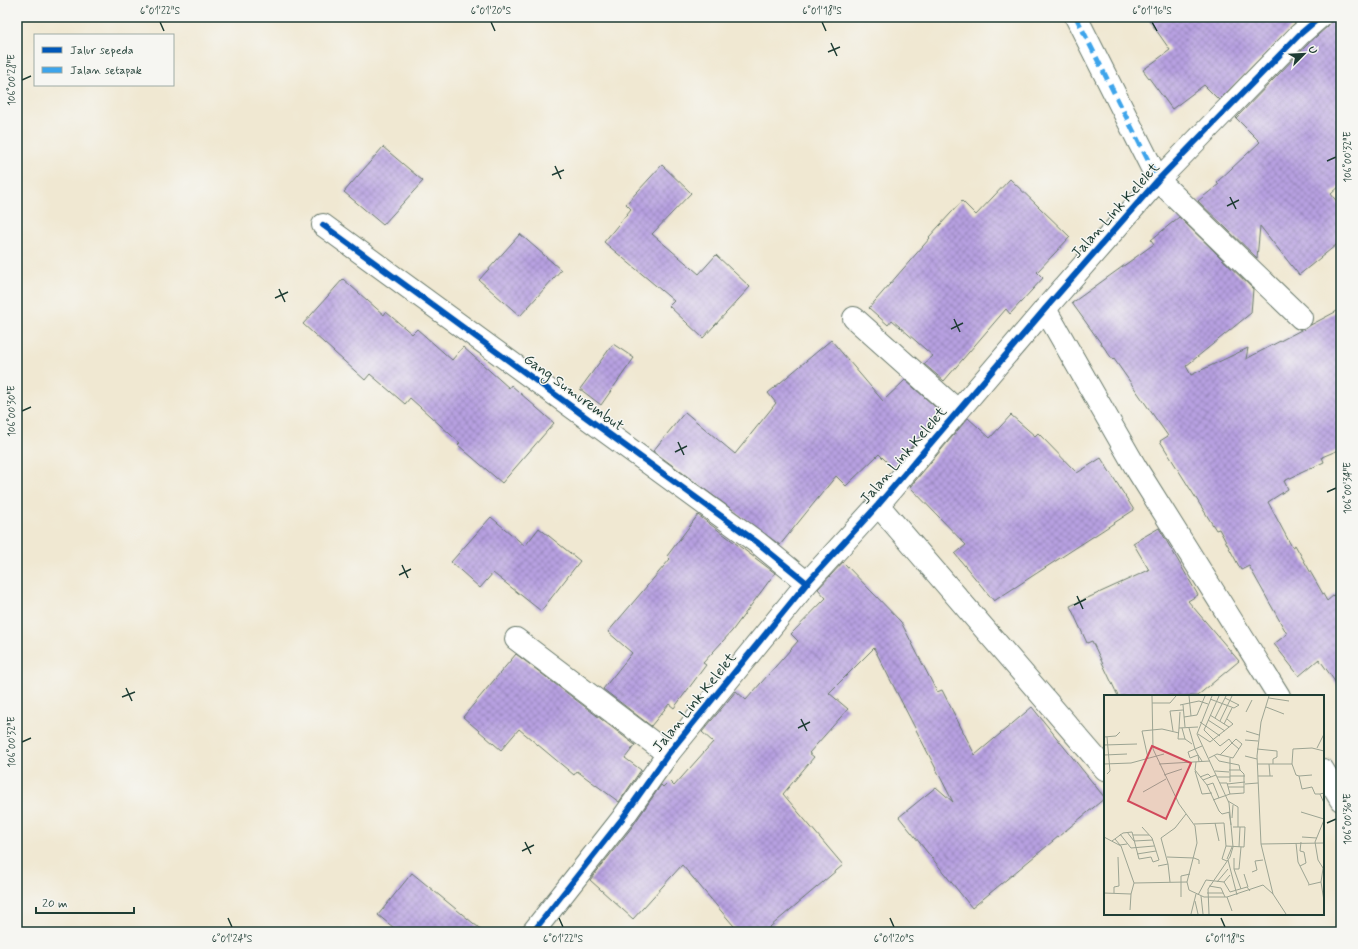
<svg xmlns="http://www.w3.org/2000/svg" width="1358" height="949" viewBox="0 0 1358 949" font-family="Mynerve,sans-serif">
  <defs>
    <pattern id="building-cross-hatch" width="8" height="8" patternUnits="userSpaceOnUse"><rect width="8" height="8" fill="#b7a0e1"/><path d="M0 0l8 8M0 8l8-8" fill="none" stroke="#9484b7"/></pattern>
  </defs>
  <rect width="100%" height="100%" fill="#f6f6f2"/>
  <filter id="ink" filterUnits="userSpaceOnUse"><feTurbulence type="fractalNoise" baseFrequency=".025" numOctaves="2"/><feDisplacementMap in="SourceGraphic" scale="8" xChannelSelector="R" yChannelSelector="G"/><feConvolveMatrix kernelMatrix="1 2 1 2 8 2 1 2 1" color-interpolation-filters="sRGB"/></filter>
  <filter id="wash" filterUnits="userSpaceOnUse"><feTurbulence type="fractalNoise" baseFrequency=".012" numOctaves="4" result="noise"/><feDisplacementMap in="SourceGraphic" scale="16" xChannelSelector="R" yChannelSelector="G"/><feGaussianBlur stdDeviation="0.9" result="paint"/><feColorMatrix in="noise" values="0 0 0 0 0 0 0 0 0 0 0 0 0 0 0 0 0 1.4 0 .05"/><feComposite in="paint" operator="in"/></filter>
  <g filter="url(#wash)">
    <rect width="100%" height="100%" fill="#f0e8d2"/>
    <g id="blocks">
      <g fill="url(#building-cross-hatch)">
        <polygon points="1147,17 1301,17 1219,100 1204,85 1172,109 1143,70 1170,50"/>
        <polygon points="1332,17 1341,27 1341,185 1331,194 1341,207 1341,241 1299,275 1260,226 1257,258 1198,201 1219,184 1217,182 1260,142 1236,118 1308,44 1328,26"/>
        <polygon points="383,147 423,181 383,225 344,192"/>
        <polygon points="662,165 691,193 652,234 699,274 716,255 750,287 703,338 669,306 674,301 604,242 631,209 626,204"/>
        <polygon points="1010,179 1070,237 1037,272 1043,278 1010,314 1006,309 944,381 924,364 933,356 892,320 888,325 869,308 930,238 929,237 962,201 976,215"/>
        <polygon points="1179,217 1253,289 1251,313 1186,366 1191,375 1248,348 1246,359 1341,309 1341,449 1322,457 1324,462 1284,481 1288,489 1268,502 1292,547 1295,545 1327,601 1341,589 1341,690 1319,659 1299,676 1274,644 1287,634 1249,566 1241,570 1219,529 1216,530 1160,441 1168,436 1114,359 1113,360 1072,303 1154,244 1151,240"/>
        <polygon points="520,234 561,270 520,316 479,280"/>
        <polygon points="343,279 384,315 386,312 412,334 417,329 452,360 463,347 509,388 511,385 554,423 502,483 458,445 460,443 410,398 405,404 370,374 365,380 303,324"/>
        <polygon points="831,340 883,401 905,380 941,412 893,468 879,454 846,486 836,476 780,545 653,451 685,412 735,454 776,403 768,393"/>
        <polygon points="613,344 634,358 601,405 580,389"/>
        <polygon points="1011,415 1035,436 1038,433 1077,473 1101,458 1134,510 994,601 955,554 966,545 910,487 968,418 990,438"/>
        <polygon points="698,515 775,573 732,631 703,663 706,665 674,708 669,704 651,726 603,689 632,653 608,632 670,559 667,556"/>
        <polygon points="491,517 525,546 539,528 580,561 541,611 493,573 480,588 451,562"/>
        <polygon points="1159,528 1198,595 1188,601 1239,661 1197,696 1118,696 1092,641 1087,643 1070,606 1149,570 1133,543"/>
        <polygon points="843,562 901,622 937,692 942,690 975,755 1032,707 1105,798 972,908 899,817 936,787 953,802 874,648 829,693 848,709 809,753 814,757 783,794 843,865 764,932 739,932 682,865 633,919 590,880 632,827 661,785 663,787 669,781 674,786 713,742 702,732 736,691 746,700 798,641 791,634 826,598 818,589"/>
        <polygon points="516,654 635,745 625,758 641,770 619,802 577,771 574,775 519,729 501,750 463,717"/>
        <polygon points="412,873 484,932 399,932 378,915"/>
      </g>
    </g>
  </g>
  <g filter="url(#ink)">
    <use href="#blocks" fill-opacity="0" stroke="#68796b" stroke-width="1"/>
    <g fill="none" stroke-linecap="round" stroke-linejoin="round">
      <defs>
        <g id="minor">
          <polyline points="1076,17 1158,180 1301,318"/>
          <polyline points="323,225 758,543 807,583"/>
          <polyline points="1045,309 1136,468 1279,696"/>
          <polyline points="854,318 958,411"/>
          <polyline points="878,505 1105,769"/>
          <polyline points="516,639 668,754"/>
          <polyline points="1323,770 1341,800"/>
          <polyline points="533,932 622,819 668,754 807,583 878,505 1045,309 1158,180 1299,35 1320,17"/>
        </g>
      </defs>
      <use href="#minor" stroke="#68796b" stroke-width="24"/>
      <use href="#minor" stroke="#fff" stroke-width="22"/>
      <polyline stroke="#3da4eb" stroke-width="5" stroke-dasharray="10 5" stroke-linecap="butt" points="1076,17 1158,180"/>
      <defs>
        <g id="cycleway">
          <polyline points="323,225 758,543 807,583"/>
          <polyline points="533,932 622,819 668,754 807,583 878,505 1045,309 1158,180 1299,35 1320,17"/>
        </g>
      </defs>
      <use href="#cycleway" stroke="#f6f6f2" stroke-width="8"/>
      <use href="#cycleway" stroke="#0057b8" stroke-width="6"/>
    </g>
  </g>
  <path fill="none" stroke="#1f3d34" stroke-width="1.5" d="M 160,22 L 164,31M 491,22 L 495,31M 822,22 L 826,31M 1152,22 L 1157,31M 831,43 L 837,56M 828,52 L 840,47M 22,80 L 31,76M 1327,161 L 1336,157M 555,166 L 561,179M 552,175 L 564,170M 1230,197 L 1236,209M 1227,206 L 1239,200M 279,289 L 285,302M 275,298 L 288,292M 954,319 L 960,332M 951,329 L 963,323M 22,411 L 31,407M 678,442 L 684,455M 675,452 L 687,446M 1327,492 L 1336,488M 402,565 L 408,578M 399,575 L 411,569M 1077,596 L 1083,609M 1074,605 L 1086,599M 126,688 L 132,701M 122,697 L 135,692M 801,719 L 807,731M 798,728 L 810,722M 22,742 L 31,738M 1327,823 L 1336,819M 525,842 L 531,854M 522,851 L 534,845M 228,918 L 232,927M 559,918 L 563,927M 890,918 L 894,927M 1221,918 L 1225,927"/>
  <g text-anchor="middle" stroke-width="3" stroke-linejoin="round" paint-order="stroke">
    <g font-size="15" fill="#1f3d34" stroke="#f6f6f2">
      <text transform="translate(1115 210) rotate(-48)" y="5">Jalan Link Kelelet</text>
      <text transform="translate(574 392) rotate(36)" y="5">Gang Sumurembut</text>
      <text transform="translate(903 455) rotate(-49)" y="5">Jalan Link Kelelet</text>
      <text transform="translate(694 702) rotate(-51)" y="5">Jalan Link Kelelet</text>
    </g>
  </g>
  <g transform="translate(1104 695)">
    <rect width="220" height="220" fill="#f0e8d2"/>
    <path fill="none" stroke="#9ca493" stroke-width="1" d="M 48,1 L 49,54 L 75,109 L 91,131 L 93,148 L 83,187 L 85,195 L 100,202 L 123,202 L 159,190 L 169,199M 85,1 L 87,21M 115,1 L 100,35 L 116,51 L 125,44 L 128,48 L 116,60M 165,1 L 157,27 L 153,61 L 157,149 L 169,199 L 182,219M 165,3 L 185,6M 106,4 L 130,13 L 135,10 L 121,3M 48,8 L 66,8 L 72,1M 76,10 L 95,6 L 104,9M 79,10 L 81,32M 162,12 L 180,19M 142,17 L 148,5M 93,20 L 101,1M 106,20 L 125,32M 80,22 L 93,20M 111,23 L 122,1M 104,25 L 121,36M 116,26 L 128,1M 96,27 L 116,41M 120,29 L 128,13M 75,33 L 76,17M 78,33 L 81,44 L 88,49M 85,33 L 91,54 L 98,51M 69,36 L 66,16 L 79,15M 142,36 L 155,40M 94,39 L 106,47 L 129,29 L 123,24M 0,42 L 12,41 L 16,37M 3,42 L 6,76 L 3,79M 81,44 L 74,44 L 75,33 L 94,32M 141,45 L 154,46M 0,50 L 33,49M 213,53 L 220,39M 0,60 L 23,59M 110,60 L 115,66 L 135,70 L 136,75M 141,61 L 153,64M 44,63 L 38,36 L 58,34 L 75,38M 105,63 L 113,59 L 129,63 L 138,49 L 132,44 L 128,48 L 135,54M 126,63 L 126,87M 92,67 L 91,75 L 103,90 L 115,116 L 118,119 L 126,117M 95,67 L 94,60 L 91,54 L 84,57 L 86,63 L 94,60 L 98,66M 0,69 L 27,68 L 60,59M 55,69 L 106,66M 153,69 L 169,69 L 169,64 L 173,62 L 173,56 L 153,54M 165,69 L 166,81M 169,69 L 188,69 L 189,54 L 208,53 L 220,56M 188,69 L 192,80 L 195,81M 91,76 L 98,99 L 108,98M 111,76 L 125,77M 60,80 L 78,74M 208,80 L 195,81 L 198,94 L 208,92 L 211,99 L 216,99M 126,81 L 141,81M 154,81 L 169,81M 96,82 L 104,79 L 107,82M 113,82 L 126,82M 99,85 L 112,80M 116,88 L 123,88 L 126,99M 123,89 L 141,87M 141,89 L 154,88M 103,90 L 109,88 L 115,103M 124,92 L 140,92M 39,97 L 62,84M 220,98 L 216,99 L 220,108M 109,105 L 126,99 L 140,98 L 140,79 L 136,75 L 125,75M 124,106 L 134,112 L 134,132M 125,117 L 127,130M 197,117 L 220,124M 128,123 L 129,110M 111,128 L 115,146M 90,129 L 120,128 L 122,151 L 118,164 L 123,166M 23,137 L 30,146 L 49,145M 16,139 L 27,153 L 50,151M 29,140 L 45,140M 0,142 L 17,151 L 30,188 L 27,199 L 0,198M 198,142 L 213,143M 11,144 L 16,150 L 23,149M 8,146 L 19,138 L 28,137 L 35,164 L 47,162 L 49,167 L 55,165 L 48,143 L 38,132M 192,148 L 194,167 L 205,189M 157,149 L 220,148M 122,151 L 140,152 L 141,132 L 129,132M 135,152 L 136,132M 33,159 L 52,156M 63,162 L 90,163 L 95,165 L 95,169M 130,163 L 130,174 L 137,194M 123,164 L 128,152M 124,165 L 133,200M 220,167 L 217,187 L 220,206M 64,169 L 66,187M 54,171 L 64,169 L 57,143 L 71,133 L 82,119M 196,171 L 202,168 L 200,157 L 196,156 L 197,147M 219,173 L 214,165 L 211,147 L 220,125M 130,174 L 135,174 L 137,152M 148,177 L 153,175 L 151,166 L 159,165M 140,179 L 144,192M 113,187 L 124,174M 120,187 L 126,197 L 143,192 L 146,196M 30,188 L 83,187M 204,190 L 217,187M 105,191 L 117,193 L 121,202M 10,198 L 10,192 L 15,191 L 14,162M 103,198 L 119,198M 94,200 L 102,185 L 120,187 L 126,180M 97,201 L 99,219M 77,202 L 77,181 L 86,179M 123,202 L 128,216M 91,206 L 94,219M 26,215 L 27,199M 87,219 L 92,199M 105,219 L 104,194 L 126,162 L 129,152 L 125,108 L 93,39 L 108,1"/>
    <path fill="#d1495b" fill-opacity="0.15" stroke="#d1495b" stroke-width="2" d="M 48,51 L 87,68 L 62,124 L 24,106 Z"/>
    <rect width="220" height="220" fill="none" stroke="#1f3d34" stroke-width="2"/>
  </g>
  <rect width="1358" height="949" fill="none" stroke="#f6f6f2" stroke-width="44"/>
  <rect x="34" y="34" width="140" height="52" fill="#f6f6f2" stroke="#a0aca6"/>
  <rect x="42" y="47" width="20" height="6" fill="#0057b8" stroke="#a0aca6"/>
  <text x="70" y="54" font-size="12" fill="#1f3d34">Jalur sepeda</text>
  <rect x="42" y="67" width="20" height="6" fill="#3da4eb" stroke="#a0aca6"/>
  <text x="70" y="74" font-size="12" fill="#1f3d34">Jalan setapak</text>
  <g transform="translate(1304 54) rotate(66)" stroke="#f6f6f2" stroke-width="3" paint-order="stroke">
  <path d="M0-3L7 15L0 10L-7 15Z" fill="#1f3d34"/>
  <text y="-6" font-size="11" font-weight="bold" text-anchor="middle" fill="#1f3d34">U</text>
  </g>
  <path d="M36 907v6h98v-6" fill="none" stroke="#1f3d34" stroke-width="2"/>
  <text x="42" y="907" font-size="12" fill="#1f3d34" stroke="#f6f6f2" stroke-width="3" paint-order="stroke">20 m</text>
  <rect x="22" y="22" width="1314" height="905" fill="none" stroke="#1f3d34" stroke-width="1.5"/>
  <g font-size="10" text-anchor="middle" fill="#1f3d34">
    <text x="160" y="14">6°01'22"S</text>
    <text x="491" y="14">6°01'20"S</text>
    <text x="822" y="14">6°01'18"S</text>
    <text x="1152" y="14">6°01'16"S</text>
    <text transform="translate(11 80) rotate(-90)" y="4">106°00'28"E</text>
    <text transform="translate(1347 157) rotate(-90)" y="4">106°00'32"E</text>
    <text transform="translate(11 411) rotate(-90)" y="4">106°00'30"E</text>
    <text transform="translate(1347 488) rotate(-90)" y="4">106°00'34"E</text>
    <text transform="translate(11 742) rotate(-90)" y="4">106°00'32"E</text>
    <text transform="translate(1347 819) rotate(-90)" y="4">106°00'36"E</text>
    <text x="232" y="942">6°01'24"S</text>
    <text x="563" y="942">6°01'22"S</text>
    <text x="894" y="942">6°01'20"S</text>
    <text x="1225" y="942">6°01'18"S</text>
  </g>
</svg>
